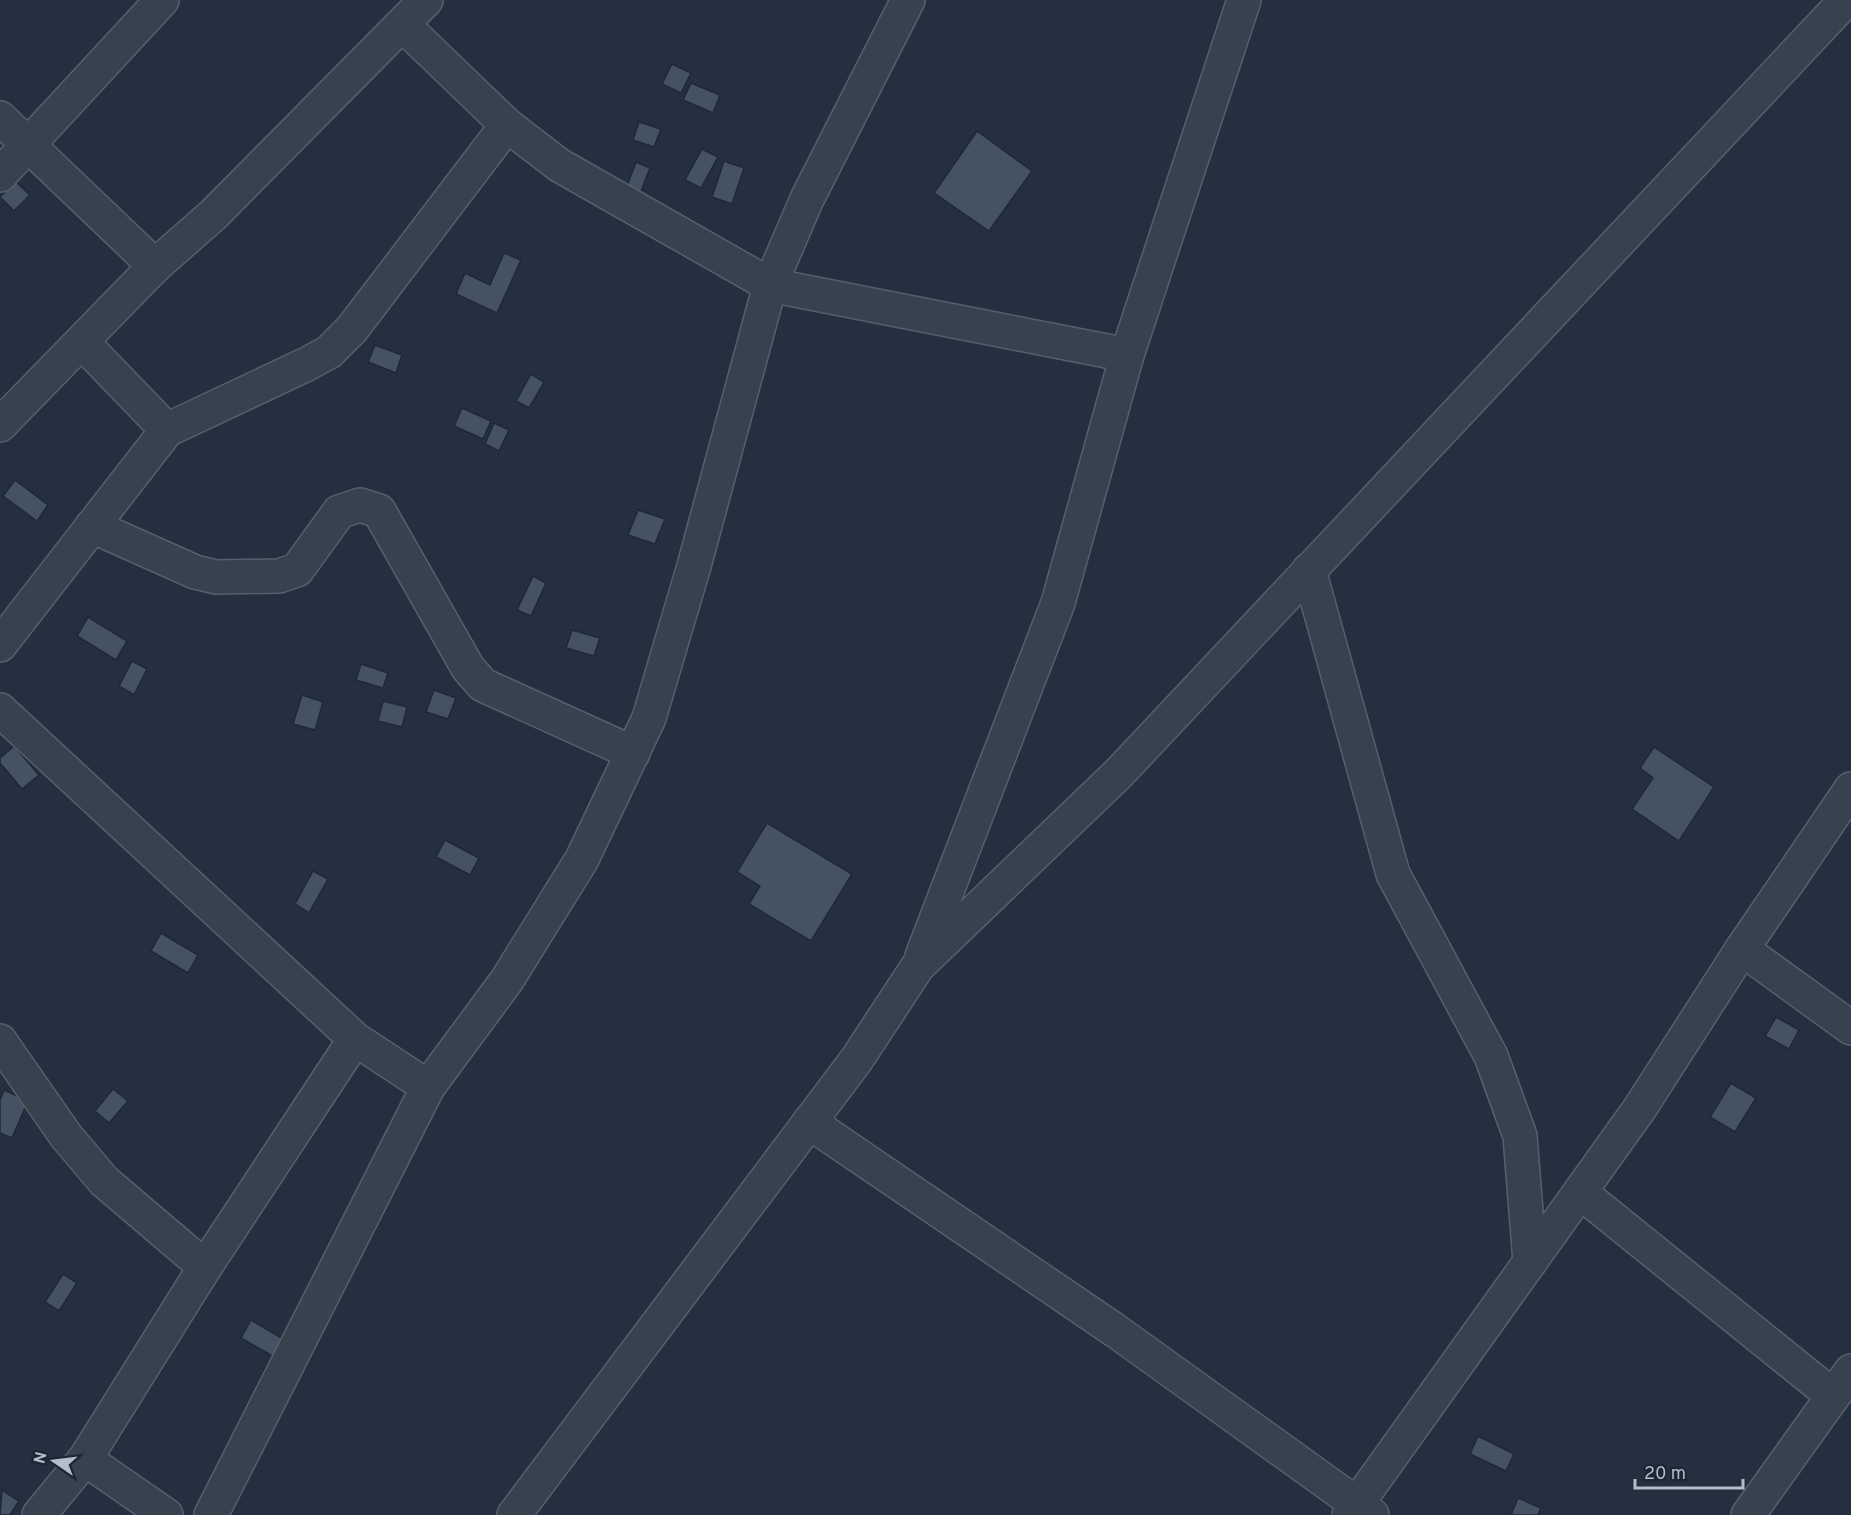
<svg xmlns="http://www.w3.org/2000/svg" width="1851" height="1515" viewBox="0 0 1851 1515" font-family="Overpass,sans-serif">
  <rect width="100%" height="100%" fill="#24303f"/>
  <g fill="#455263" stroke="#1f2936" stroke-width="1.5">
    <polygon points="672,64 691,73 681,93 662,84"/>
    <polygon points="691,83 720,95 713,113 683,100"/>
    <polygon points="639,122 661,129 654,147 633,140"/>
    <polygon points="977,131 1032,171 989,231 934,193"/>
    <polygon points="702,149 718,157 701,188 685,180"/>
    <polygon points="724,161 744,168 732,204 712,197"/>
    <polygon points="636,162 650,168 640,194 626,189"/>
    <polygon points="15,181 30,195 14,211 0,197"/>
    <polygon points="504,253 521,260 497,313 456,294 465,273 490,285"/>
    <polygon points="375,345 402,355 396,373 368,362"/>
    <polygon points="531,374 544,382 529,408 516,401"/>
    <polygon points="462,408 491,421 483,439 454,426"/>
    <polygon points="494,423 509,430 499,451 485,444"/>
    <polygon points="15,480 48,505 37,521 3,496"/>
    <polygon points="638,510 665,519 655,544 628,535"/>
    <polygon points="533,576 546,583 531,616 517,610"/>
    <polygon points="88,617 127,641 116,660 77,636"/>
    <polygon points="572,630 600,638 594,656 566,648"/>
    <polygon points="132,661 147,669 134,695 119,686"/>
    <polygon points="361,664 388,673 383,688 356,680"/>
    <polygon points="434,690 456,698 448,719 426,712"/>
    <polygon points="302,695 323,702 315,730 293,724"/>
    <polygon points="383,701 407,707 402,727 378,721"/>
    <polygon points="14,746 39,775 22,789 0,763 0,758"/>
    <polygon points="1654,747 1714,787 1679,841 1632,809 1653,778 1640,768"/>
    <polygon points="767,823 852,874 811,941 749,904 760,886 737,872"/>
    <polygon points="445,840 479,858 470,875 436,857"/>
    <polygon points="313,871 328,879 309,913 295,904"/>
    <polygon points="161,933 198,955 188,973 151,951"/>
    <polygon points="1776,1017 1799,1030 1789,1049 1765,1036"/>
    <polygon points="1731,1083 1756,1098 1735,1132 1710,1117"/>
    <polygon points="113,1089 128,1101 109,1123 95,1111"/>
    <polygon points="4,1090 28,1101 12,1138 0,1133 0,1100"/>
    <polygon points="63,1274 77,1283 59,1311 45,1302"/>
    <polygon points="251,1320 290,1343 281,1361 241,1338"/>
    <polygon points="1478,1436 1514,1454 1506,1471 1470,1454"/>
    <polygon points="2,1490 19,1501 10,1515 0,1515"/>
    <polygon points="1518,1498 1541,1508 1538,1515 1511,1515"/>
  </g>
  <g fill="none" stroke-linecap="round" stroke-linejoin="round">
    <defs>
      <g id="minor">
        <polyline points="403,25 507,125 559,165 770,285 1127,355"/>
        <polyline points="0,118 155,266"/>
        <polyline points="0,175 162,0"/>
        <polyline points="0,425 155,266 213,215 426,0"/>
        <polyline points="167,430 307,364 329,352 352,329 507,125"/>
        <polyline points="92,526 195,572 216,577 279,576 297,570 339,512 360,505 379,511 468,668 483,685 633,753"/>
        <polyline points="1309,570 1393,874 1491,1056 1520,1136 1530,1262"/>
        <polyline points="0,645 167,430 82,342"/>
        <polyline points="0,710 355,1039 428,1087"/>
        <polyline points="1742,949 1851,1028"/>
        <polyline points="922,956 1058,603 1127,355 1244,0"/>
        <polyline points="0,1041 66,1136 104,1181 205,1267"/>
        <polyline points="809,1122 1116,1331 1372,1515"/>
        <polyline points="1580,1192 1833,1396"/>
        <polyline points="85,1459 166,1515"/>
        <polyline points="39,1515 85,1459 205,1267 355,1039"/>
        <polyline points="211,1515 428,1087 507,980 582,859 649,718 694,566 770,285 807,199 908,0"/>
        <polyline points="514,1515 857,1059 918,966 1119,773 1846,0"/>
        <polyline points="1349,1515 1640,1108 1742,949 1851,789"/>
        <polyline points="1748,1515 1851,1371"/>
      </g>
    </defs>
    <use href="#minor" stroke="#56606d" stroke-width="36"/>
    <use href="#minor" stroke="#38424f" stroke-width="33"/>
  </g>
  <g transform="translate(54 1461) rotate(284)" stroke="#1d2734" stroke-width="4.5" paint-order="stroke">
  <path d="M0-4.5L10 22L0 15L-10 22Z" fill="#b4bdca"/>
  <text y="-9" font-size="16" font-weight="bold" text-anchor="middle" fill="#b4bdca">N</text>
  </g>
  <path d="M1635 1479v9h108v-9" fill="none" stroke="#b4bdca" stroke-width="3"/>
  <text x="1644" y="1479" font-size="18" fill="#b4bdca" stroke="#1d2734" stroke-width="4.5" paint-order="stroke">20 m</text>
</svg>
